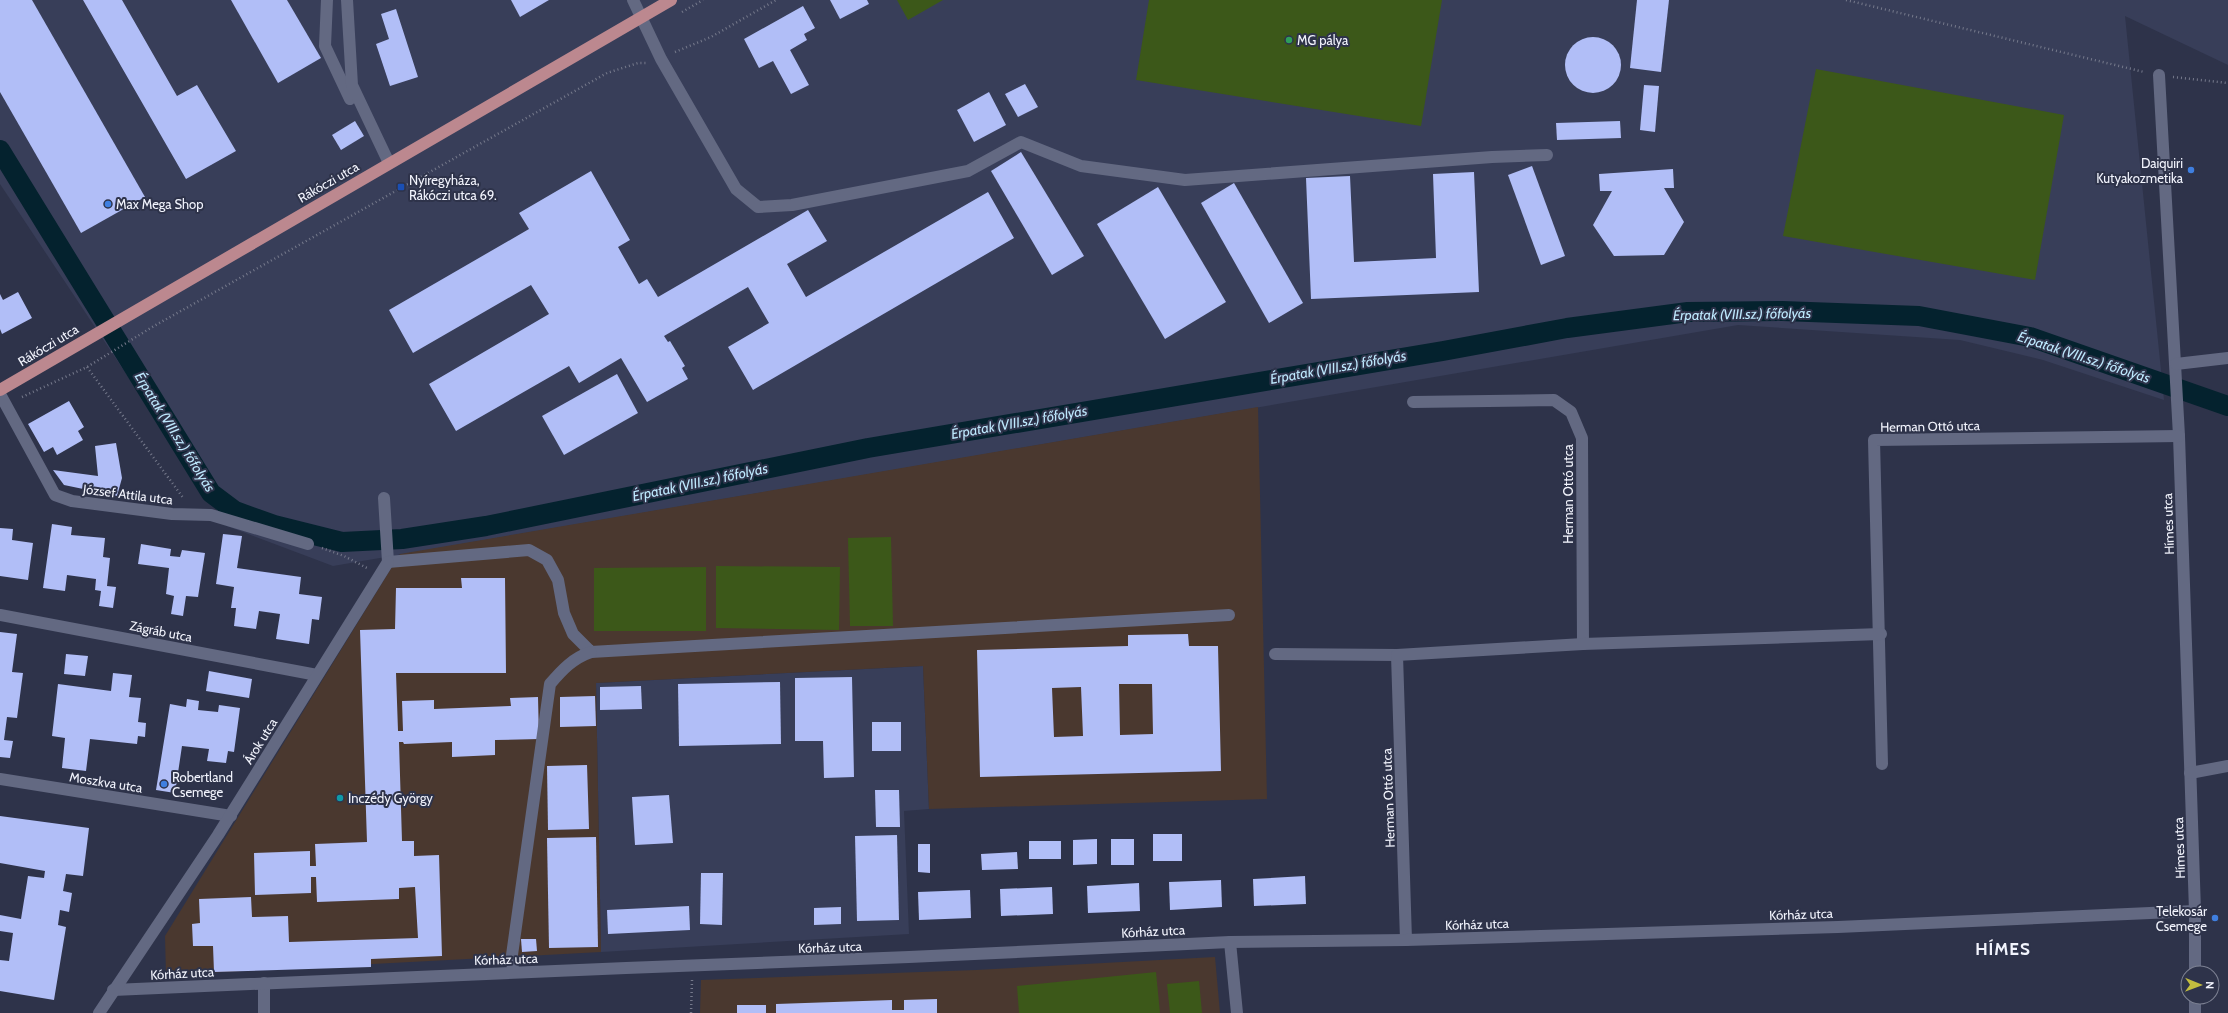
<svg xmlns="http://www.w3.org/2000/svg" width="2228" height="1013" viewBox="0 0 2228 1013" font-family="Cabin,sans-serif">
  <rect width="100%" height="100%" fill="#2e334a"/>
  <g fill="#383e59">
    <polygon points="0,0 2228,0 2228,65 2125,16 2164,400 2043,360 1960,340 1738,325 333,566 227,526 0,184"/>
    <polygon points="923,666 929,809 904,811 909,934 601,952 596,683"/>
  </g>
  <g fill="#4a382f">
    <polygon points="1258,407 1267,799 929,809 923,666 596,683 601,952 166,975 165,936 400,554"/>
    <polygon points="1215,957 1220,1013 700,1013 701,980 976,970"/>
  </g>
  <g fill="#3c5819">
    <polygon points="897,0 943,0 908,20"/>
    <polygon points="1149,0 1442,0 1421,126 1136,80"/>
    <polygon points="1816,69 2064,115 2035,280 1783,236"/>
    <polygon points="891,537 893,626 850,626 848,538"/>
    <polygon points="716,566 840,567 839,630 716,628"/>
    <polygon points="706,567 706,631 594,631 594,568"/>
    <polygon points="1156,972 1160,1013 1019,1013 1017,986"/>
    <polygon points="1199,981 1202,1013 1170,1013 1167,984"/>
  </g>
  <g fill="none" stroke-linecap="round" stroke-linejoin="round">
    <polyline stroke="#04222e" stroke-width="20" points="0,150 211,493 235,511 274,525 342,542 402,539 486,526 868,448 1443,351 1567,328 1688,312 1782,311 1919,316 2030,337 2228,406"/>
  </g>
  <g fill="#b1bef7" fill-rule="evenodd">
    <polygon points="0,0 32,0 145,197 81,233 0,92"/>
    <polygon points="83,0 122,0 177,96 197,85 236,151 186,179"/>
    <polygon points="231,0 287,0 321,58 278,83"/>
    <polygon points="511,0 549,0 520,17"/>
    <polygon points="830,0 867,0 869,4 840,19"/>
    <polygon points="1637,0 1669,0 1661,72 1630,68"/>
    <polygon points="803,6 815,28 804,34 807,40 790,50 809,85 791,94 773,61 759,68 744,39"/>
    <polygon points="396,9 418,77 390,86 376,44 389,39 381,14"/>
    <circle cx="1593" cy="65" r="28"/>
    <polygon points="1025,84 1038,107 1018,117 1005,94"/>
    <polygon points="1644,85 1659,86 1655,132 1640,130"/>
    <polygon points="989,92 1006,125 974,142 957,110"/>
    <polygon points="355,121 364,136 341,150 332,135"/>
    <polygon points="1620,121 1621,138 1557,140 1556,123"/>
    <polygon points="1021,152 1084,256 1052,275 991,171"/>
    <polygon points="1532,166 1565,256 1541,265 1508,175"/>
    <polygon points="1673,169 1674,188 1664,188 1684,222 1664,255 1614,256 1593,225 1612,191 1600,191 1599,174"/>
    <polygon points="591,171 630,240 618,247 639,284 647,279 658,297 808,210 827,241 787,264 806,297 988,192 1014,238 753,390 728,347 769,323 748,287 664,336 668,342 670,341 685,366 682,368 688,379 647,402 621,358 579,383 569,366 456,431 429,384 549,314 531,285 413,353 389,310 529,229 519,213"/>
    <polygon points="1474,172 1479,292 1311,299 1306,178 1350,176 1354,262 1436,258 1433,174"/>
    <polygon points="1234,183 1303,303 1269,323 1201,203"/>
    <polygon points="1158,187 1226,302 1165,339 1097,224"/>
    <polygon points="18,292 32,318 2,334 0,329 0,294 3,300"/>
    <polygon points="617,374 638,413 564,455 542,416"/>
    <polygon points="69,401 84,427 78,431 83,440 57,455 53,447 44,452 28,424"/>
    <polygon points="116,443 122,478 117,496 64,485 53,470 98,476 95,446"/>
    <polygon points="52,524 72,527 71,535 105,538 103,557 110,558 107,586 116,587 113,608 99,606 101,591 95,590 96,579 67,575 65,591 43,588"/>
    <polygon points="0,528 13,529 12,540 33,543 28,580 0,576"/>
    <polygon points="223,534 242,536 237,568 301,577 299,594 322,597 319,620 312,619 309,644 276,639 280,614 259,611 256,629 234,626 236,608 231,608 234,587 216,584"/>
    <polygon points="141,544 171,549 170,556 180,557 182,550 205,553 198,597 186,596 183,616 171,614 174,596 166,594 169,568 138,564"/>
    <polygon points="461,578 505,578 506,673 396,673 398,731 403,731 402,701 434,700 434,709 511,706 510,698 538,697 539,739 495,740 495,755 452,757 452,742 404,744 403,742 399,742 402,841 414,841 414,856 439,855 442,956 371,959 371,967 214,972 213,946 193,946 192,924 200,923 199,899 251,897 252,917 288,916 289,942 418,938 415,887 399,888 399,899 317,902 316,877 311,877 311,893 255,895 254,853 310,851 310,866 316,866 315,844 367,842 360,630 395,629 396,588 462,588"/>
    <polygon points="0,632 17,634 12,672 23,673 17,718 7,717 4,740 13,741 10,758 0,757"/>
    <path d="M 1188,634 L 1189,646 L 1218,646 L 1221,771 L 980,777 L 977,650 L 1128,646 L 1128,635 ZM 1119,684 L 1152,684 L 1153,734 L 1120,735 ZM 1081,687 L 1083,736 L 1054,737 L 1052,688 Z"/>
    <polygon points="66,654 88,656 85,676 64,674"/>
    <polygon points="209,671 252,679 249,698 206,691"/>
    <polygon points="113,673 132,675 129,697 141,698 138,722 146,723 145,737 138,736 137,744 90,739 86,771 62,768 65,738 52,736 58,684 111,691"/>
    <polygon points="852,677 854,777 824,778 823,741 795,741 795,678"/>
    <polygon points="780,682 781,744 679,746 678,684"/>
    <polygon points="641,686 642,709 600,710 600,687"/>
    <polygon points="595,696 596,726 560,727 560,697"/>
    <polygon points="187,699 199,701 198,710 218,712 219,705 240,708 234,752 228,751 226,763 207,761 209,749 182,746 175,793 156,790 170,704 186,707"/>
    <rect x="872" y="722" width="29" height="29"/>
    <polygon points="587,765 589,829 548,830 547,766"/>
    <polygon points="875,790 899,790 900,827 876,827"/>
    <polygon points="669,795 673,843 635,845 632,797"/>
    <polygon points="0,816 89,828 83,876 66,874 63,891 72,893 69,912 60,910 58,925 66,927 54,1000 0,991 0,960 9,961 13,933 0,931 0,915 21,919 28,876 44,878 45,871 0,863"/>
    <rect x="1153" y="834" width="29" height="27"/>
    <polygon points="897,835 899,920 857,921 855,836"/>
    <polygon points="596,837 598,947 549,948 547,838"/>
    <polygon points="1097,839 1097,864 1073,865 1073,840"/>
    <rect x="1111" y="839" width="23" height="26"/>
    <rect x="1029" y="841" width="32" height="18"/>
    <polygon points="918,844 930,844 930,873 918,872"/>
    <polygon points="1017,852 1018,869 982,870 981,854"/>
    <polygon points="701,873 723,873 722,925 700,924"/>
    <polygon points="1305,876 1306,904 1254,906 1253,879"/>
    <polygon points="1221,880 1222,907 1170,910 1169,882"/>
    <polygon points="1139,883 1140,911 1088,913 1087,886"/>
    <polygon points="1052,887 1053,914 1001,916 1000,889"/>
    <polygon points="970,890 971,918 919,920 918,892"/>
    <polygon points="689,906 690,930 608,934 607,910"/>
    <polygon points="841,907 841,924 814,925 814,908"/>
    <polygon points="521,939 536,939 537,951 522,952"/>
    <polygon points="937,999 937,1013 776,1013 776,1004 892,1000 892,1010 904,1010 904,1000"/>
    <rect x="737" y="1005" width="29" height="8"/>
  </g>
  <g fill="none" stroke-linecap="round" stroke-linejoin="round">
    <g stroke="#767a8c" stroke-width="2.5" stroke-dasharray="1 3" stroke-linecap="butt">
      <polyline points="1846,0 2144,72"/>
      <polyline points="682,12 703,0"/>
      <polyline points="675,52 711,37 776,0"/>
      <polyline points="2173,77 2228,83"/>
      <polyline points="87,367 184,499"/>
      <polyline points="22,397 87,367 154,326 607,73 638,63 646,63"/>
      <polyline points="322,548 344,556 367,568"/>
      <polyline points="691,1013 692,980"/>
    </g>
    <g stroke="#636982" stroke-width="12">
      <polyline points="327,0 325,46 350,99"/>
      <polyline points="347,0 352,85 389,163"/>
      <polyline points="633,0 661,59 736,189 758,207 792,205 968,171 1021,142 1081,166 1185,180 1492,157 1547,155"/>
      <polyline points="2159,75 2179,436 2195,911 2195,973"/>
      <polyline points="2176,364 2228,358"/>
      <polyline points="0,394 55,495 72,501 172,514 211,515 308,544"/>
      <polyline points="1413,402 1554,400 1571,412 1582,438 1583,644"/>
      <polyline points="384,498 388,562"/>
      <polyline points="388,562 529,550 547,560 558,580 564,613 573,634 591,652 1229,615"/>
      <polyline points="0,615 317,675"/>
      <polyline points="1275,654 1397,655"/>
      <polyline points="1882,764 1874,440 2179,436"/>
      <polyline points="2190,773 2228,766"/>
      <polyline points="0,779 231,816"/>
      <polyline points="1406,940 1397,655 1583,644 1881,634"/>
      <polyline points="1230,942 1237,1013"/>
      <path d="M 513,972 L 512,955 L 550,684 C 562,670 573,658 591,652"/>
      <polyline points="264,983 264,1013"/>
      <polyline points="113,990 626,968 909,957 1230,942 1406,940 1838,927 2195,911"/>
      <polyline points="99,1013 218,835 388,562"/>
      <polyline points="2195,1013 2195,997"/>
    </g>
    <polyline stroke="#bc888f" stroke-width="12" points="0,390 671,0"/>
  </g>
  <circle fill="#2e9e5b" stroke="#2e334a" stroke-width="1.5" cx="1289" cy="40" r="4"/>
  <g fill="#3f7fe0" stroke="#2e334a" stroke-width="1.5">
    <circle cx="2191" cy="170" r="4"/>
    <circle cx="108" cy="204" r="4"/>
    <circle cx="164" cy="784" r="4"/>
    <circle cx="2215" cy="918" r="4"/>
  </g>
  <rect fill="#1a4fb4" stroke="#2e334a" stroke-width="1.5" x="397" y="183" width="8" height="8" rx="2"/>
  <circle fill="#0f9aa8" stroke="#2e334a" stroke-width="1.5" cx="340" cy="798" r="4"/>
  <g text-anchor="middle" stroke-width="4" stroke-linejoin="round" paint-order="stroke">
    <g font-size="13" fill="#f2f4fd" stroke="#2e334a" text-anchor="start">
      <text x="1297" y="45">MG pálya</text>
      <text x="2183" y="168" text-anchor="end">Daiquiri<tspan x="2183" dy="15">Kutyakozmetika</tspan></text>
      <text x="409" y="185">Nyíregyháza,<tspan x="409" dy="15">Rákóczi utca 69.</tspan></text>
      <text x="116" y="209">Max Mega Shop</text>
      <text x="172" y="782">Robertland<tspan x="172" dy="15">Csemege</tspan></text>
      <text x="348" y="803">Inczédy György</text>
      <text x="2207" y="916" text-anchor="end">Telekosár<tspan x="2207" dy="15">Csemege</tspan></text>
    </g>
    <g font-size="13" fill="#f2f4fd" stroke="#2e334a">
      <text transform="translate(328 182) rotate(-30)" y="5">Rákóczi utca</text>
      <text transform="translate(48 345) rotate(-31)" y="5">Rákóczi utca</text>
      <text transform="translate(1930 426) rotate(-1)" y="5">Herman Ottó utca</text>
      <text transform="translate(128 494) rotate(7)" y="5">József Attila utca</text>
      <text transform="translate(1568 494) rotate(-90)" y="5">Herman Ottó utca</text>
      <text transform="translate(2168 524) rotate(-92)" y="5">Hímes utca</text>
      <text transform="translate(161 631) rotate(11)" y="5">Zágráb utca</text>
      <text transform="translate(260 741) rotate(-58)" y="5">Árok utca</text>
      <text transform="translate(106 782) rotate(9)" y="5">Moszkva utca</text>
      <text transform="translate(1388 798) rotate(-92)" y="5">Herman Ottó utca</text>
      <text transform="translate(2179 848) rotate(-92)" y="5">Hímes utca</text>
      <text transform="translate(1801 914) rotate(-2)" y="5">Kórház utca</text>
      <text transform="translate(1477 924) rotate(-2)" y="5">Kórház utca</text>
      <text transform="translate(1153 931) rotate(-3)" y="5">Kórház utca</text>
      <text transform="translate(830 947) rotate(-2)" y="5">Kórház utca</text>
      <text transform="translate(506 959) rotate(-2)" y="5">Kórház utca</text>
      <text transform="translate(182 973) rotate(-3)" y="5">Kórház utca</text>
    </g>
    <g font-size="14" font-style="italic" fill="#bee9fe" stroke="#2e334a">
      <text transform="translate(1742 314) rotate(-1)" y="5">Érpatak (VIII.sz.) főfolyás</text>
      <text transform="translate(2084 357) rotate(18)" y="5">Érpatak (VIII.sz.) főfolyás</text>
      <text transform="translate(1338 367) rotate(-10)" y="5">Érpatak (VIII.sz.) főfolyás</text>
      <text transform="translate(1019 422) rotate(-10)" y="5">Érpatak (VIII.sz.) főfolyás</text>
      <text transform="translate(175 432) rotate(58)" y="5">Érpatak (VIII.sz.) főfolyás</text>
      <text transform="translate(700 482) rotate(-12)" y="5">Érpatak (VIII.sz.) főfolyás</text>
    </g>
    <g font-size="17" font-weight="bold" letter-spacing="1" fill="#f2f4fd" stroke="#2e334a">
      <text x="2003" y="955">HÍMES</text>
    </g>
  </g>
  <g transform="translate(2200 985) rotate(91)"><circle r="19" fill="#2e334a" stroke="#7c8092"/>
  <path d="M0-3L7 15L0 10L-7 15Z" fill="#c3bd3f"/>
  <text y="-6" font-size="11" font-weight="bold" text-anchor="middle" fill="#f2f4fd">N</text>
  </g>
</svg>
